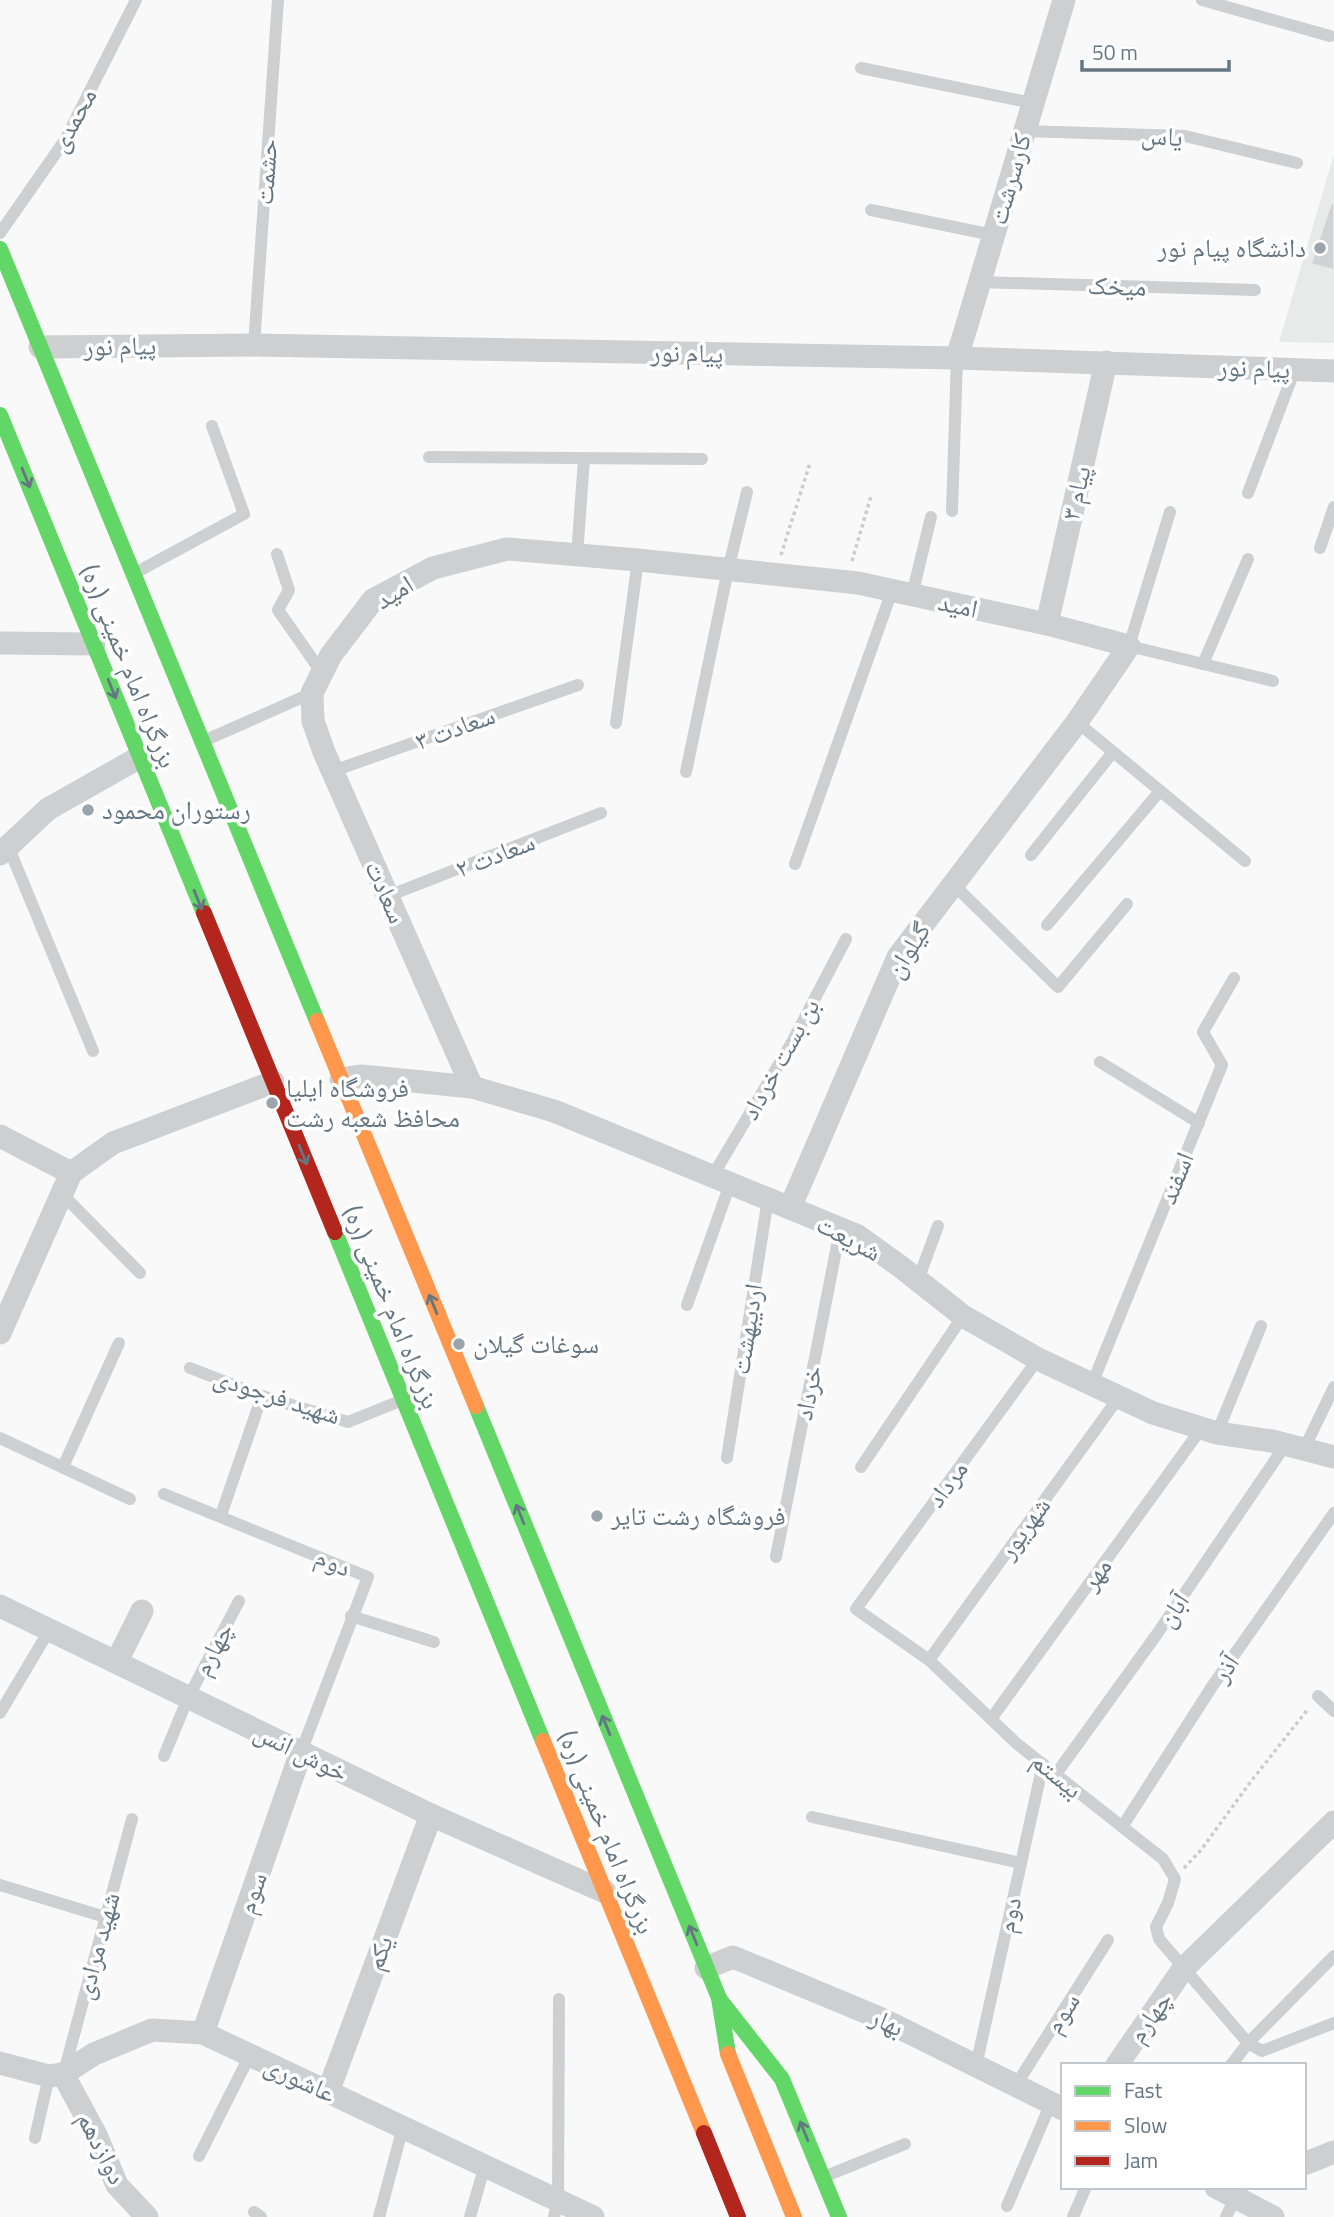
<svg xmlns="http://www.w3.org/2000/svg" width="1334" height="2217" viewBox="0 0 1334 2217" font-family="'Titillium Web','Noto Naskh Arabic',sans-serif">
  <rect width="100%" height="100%" fill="#f9f9f9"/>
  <polygon fill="#e8e9e9" points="1334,154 1334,343 1279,342"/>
  <polygon fill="#d0d2d3" stroke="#e8e8e8" stroke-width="2" points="1331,203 1334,203 1334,270 1311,264"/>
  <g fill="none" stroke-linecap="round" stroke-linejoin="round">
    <g stroke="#cbcccd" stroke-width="3.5" stroke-dasharray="3.5 3.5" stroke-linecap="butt">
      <polyline points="781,555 810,463"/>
      <polyline points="852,561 871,496"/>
      <polyline points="1184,1868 1201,1850 1252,1780 1308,1709"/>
    </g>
    <g stroke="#cecfd0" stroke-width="12">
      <polyline points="1202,0 1330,36"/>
      <polyline points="861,68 1032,103"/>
      <polyline points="1024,131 1185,136 1297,163"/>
      <polyline points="871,210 993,235"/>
      <polyline points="0,233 65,140 136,0"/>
      <polyline points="979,282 1255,290"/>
      <polyline points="254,345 278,0"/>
      <polyline points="429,457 702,459"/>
      <polyline points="1248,493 1295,369"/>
      <polyline points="952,511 957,358"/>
      <polyline points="1170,512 1129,646 1273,681"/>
      <polyline points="1320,548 1334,507"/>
      <polyline points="277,554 289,590 278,610 322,673"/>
      <polyline points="577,555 584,459"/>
      <polyline points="137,572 244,514 212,426"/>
      <polyline points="912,595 931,517"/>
      <polyline points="1203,664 1248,559"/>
      <polyline points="1077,722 1245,861"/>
      <polyline points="616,723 638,560"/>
      <polyline points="206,740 312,693"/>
      <polyline points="333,771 578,685"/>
      <polyline points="686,772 728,570 747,492"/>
      <polyline points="8,846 93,1051"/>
      <polyline points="1031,855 1113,752"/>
      <polyline points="795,864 892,591"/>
      <polyline points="953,884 1058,987 1127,904"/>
      <polyline points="388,896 601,813"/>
      <polyline points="1047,925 1160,791"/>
      <polyline points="1100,1062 1199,1123"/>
      <polyline points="712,1177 791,1044 846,939"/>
      <polyline points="62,1194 140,1273"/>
      <polyline points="918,1280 938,1226"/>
      <polyline points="687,1305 730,1184"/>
      <polyline points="1038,1359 856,1609 929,1660 1016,1743 1163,1859 1175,1879 1168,1903 1156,1927 1159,1939 1248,2043 1262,2051 1334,2023"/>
      <polyline points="190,1368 262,1396 348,1422 400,1401"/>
      <polyline points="1092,1384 1222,1065 1203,1032 1234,978"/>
      <polyline points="1217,1433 1261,1326"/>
      <polyline points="0,1438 130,1499"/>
      <polyline points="1304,1449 1334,1387"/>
      <polyline points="727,1458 768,1199"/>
      <polyline points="63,1467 119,1343"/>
      <polyline points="861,1467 963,1316"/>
      <polyline points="164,1494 368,1577 301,1752"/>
      <polyline points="221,1515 262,1396"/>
      <polyline points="776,1557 840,1230"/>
      <polyline points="351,1616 434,1642"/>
      <polyline points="929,1660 1119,1397"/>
      <polyline points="1318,1696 1334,1711"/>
      <polyline points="0,1713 50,1629"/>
      <polyline points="991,1719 1201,1429"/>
      <polyline points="164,1756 188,1698 239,1601"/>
      <polyline points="1056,1774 1157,1634 1286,1444"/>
      <polyline points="812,1817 1021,1863"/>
      <polyline points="1122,1827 1213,1685 1334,1513"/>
      <polyline points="0,1885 105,1917"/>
      <polyline points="1231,2065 1248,2043 1334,1956"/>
      <polyline points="976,2066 1043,1764"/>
      <polyline points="64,2072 132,1819"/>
      <polyline points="1016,2085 1108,1940"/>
      <polyline points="35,2138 49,2076"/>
      <polyline points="199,2156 250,2055"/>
      <polyline points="826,2176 905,2144"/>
      <polyline points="1007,2206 1051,2103"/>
      <polyline points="254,2212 261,2217"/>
      <polyline points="379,2217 403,2127"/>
      <polyline points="470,2217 485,2165"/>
      <polyline points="554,2217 558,2201 559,1999"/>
      <polyline points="1073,2217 1086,2187"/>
      <polyline points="1226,2217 1237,2194"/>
    </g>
    <g stroke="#cecfd0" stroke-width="23">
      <polyline points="40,347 254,345 957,358 1334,371"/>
      <polyline points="957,358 1064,0"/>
      <polyline points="1047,624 1106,362"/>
      <polyline points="0,643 94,644"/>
      <polyline points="0,854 48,809 140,757"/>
      <polyline points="341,1079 362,1076 472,1087 554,1111 858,1236 901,1267 963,1316 1038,1359 1153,1413 1217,1433 1272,1441 1334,1457"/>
      <polyline points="472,1087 324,752 313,721 312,693 331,655 373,600 433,568 507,549 638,560 858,583 1047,624 1129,646 1077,722 898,957 790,1208"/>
      <polyline points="0,1136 71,1173"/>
      <polyline points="0,1333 71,1173 113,1143 273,1082"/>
      <polyline points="0,1606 431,1815 605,1892"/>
      <polyline points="117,1661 142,1611"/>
      <polyline points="706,1968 733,1957 882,2019 1063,2109"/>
      <polyline points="203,2033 301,1752"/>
      <polyline points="0,2063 49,2076 63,2074 94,2054 152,2030 203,2033 593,2217"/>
      <polyline points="1117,2065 1183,1969 1334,1822"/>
      <polyline points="63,2074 96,2135 117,2185 147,2217"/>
      <polyline points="328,2092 431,1815"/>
      <polyline points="1304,2164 1334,2152"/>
      <polyline points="1216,2187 1273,2217"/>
    </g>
    <g stroke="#63d668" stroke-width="16">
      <polyline points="0,249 317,1021"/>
      <polyline points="0,415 204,913"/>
      <polyline points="335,1232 543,1741"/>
      <polyline points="476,1406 719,1998 728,2054"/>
      <polyline points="720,2000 782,2079 839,2217"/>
    </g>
    <g stroke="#ff974d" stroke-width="16">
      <polyline points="317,1021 476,1406"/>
      <polyline points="543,1741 704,2133"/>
      <polyline points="728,2054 794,2217"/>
    </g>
    <g stroke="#b3261e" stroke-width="16">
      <polyline points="204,913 335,1232"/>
      <polyline points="704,2133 738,2217"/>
    </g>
  </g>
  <defs><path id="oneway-shaft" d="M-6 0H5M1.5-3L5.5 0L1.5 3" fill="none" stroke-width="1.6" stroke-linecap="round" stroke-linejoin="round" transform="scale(1.75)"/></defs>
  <g stroke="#657683">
    <use href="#oneway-shaft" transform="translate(26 478) rotate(68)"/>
    <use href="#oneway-shaft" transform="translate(112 689) rotate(68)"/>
    <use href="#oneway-shaft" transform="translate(198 900) rotate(68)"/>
    <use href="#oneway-shaft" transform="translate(303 1155) rotate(68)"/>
    <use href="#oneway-shaft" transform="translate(433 1304) rotate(-112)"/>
    <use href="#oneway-shaft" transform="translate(520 1514) rotate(-112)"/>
    <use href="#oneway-shaft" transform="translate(606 1725) rotate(-112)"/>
    <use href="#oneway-shaft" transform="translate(693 1935) rotate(-112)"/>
    <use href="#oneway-shaft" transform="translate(804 2131) rotate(-112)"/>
  </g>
  <g fill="#99a4ac" stroke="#fff" stroke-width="2.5">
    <circle cx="1320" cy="248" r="7"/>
    <circle cx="88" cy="810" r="7"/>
    <circle cx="272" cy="1103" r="7"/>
    <circle cx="459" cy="1344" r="7"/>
    <circle cx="597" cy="1516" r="7"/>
  </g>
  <g text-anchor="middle" stroke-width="7" stroke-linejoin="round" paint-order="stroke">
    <g font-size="26" fill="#657683" stroke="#fff">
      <text transform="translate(73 120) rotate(-61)" y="9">محمدی</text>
      <text transform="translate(1162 136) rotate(4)" y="9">یاس</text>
      <text transform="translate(266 172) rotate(-86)" y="9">حشمت</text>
      <text transform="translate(1010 179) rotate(-74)" y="9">کارسرشت</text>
      <text transform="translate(1117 286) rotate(2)" y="9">میخک</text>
      <text transform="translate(120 346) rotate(-1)" y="9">پیام نور</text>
      <text transform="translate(687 353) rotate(1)" y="9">پیام نور</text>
      <text transform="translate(1254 368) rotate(2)" y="9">پیام نور</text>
      <text transform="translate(1076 493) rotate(-77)" y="9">پیام ۳</text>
      <text transform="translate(394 592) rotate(-32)" y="9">امید</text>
      <text transform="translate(958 605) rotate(12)" y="9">امید</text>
      <text transform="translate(129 666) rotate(68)" y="9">بزرگراه امام خمینی (ره)</text>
      <text transform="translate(455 728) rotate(-20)" y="9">سعادت ۳</text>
      <text transform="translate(495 855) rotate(-21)" y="9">سعادت ۲</text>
      <text transform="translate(386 892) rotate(66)" y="9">سعادت</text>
      <text transform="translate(908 950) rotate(-58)" y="9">گیلوان</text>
      <text transform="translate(780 1059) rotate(-61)" y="9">بن بست خرداد</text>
      <text transform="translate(1176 1178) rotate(-68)" y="9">اسفند</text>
      <text transform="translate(849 1238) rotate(28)" y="9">شریعت</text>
      <text transform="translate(392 1307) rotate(68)" y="9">بزرگراه امام خمینی (ره)</text>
      <text transform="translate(747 1329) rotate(-81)" y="9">اردیبهشت</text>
      <text transform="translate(808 1393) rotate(-79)" y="9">خرداد</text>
      <text transform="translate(277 1396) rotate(18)" y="9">شهید فرجودی</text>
      <text transform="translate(947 1484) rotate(-54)" y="9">مرداد</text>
      <text transform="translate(1024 1528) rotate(-54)" y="9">شهریور</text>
      <text transform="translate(333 1562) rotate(23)" y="9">دوم</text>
      <text transform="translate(1096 1574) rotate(-54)" y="9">مهر</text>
      <text transform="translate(1173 1610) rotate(-56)" y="9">آبان</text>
      <text transform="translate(213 1649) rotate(-62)" y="9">چهارم</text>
      <text transform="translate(1225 1668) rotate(-55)" y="9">آذر</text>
      <text transform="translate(301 1752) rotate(26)" y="9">خوش انس</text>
      <text transform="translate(1057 1775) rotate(39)" y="9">بیستم</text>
      <text transform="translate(607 1832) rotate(68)" y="9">بزرگراه امام خمینی (ره)</text>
      <text transform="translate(252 1893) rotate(-71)" y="9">سوم</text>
      <text transform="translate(1009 1915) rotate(-78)" y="9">دوم</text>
      <text transform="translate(97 1946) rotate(-75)" y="9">شهید مرادی</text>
      <text transform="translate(379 1953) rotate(-70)" y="9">یکم</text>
      <text transform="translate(1062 2013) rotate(-58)" y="9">سوم</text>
      <text transform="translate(1150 2017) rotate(-55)" y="9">چهارم</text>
      <text transform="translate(887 2022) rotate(25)" y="9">بهار</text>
      <text transform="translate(300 2079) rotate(25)" y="9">عاشوری</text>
      <text transform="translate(102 2148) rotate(63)" y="9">دوازدهم</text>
    </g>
    <g font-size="26" fill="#657683" stroke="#fff" text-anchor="start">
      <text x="1306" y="257" text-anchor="end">دانشگاه پیام نور</text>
      <text x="102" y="819">رستوران محمود</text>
      <text x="286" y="1097">فروشگاه ایلیا<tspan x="286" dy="30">محافظ شعبه رشت</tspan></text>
      <text x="473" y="1353">سوغات گیلان</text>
      <text x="611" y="1525">فروشگاه رشت تاير</text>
    </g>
  </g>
  <rect x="1061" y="2063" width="245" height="126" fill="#ffffff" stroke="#c1c8cd" stroke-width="2"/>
  <rect x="1075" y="2086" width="35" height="10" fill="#63d668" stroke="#c1c8cd" stroke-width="2"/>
  <text x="1124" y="2098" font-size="21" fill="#657683">Fast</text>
  <rect x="1075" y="2121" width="35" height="10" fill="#ff974d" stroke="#c1c8cd" stroke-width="2"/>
  <text x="1124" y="2133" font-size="21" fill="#657683">Slow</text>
  <rect x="1075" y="2156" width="35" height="10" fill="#b3261e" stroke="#c1c8cd" stroke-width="2"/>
  <text x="1124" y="2168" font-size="21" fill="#657683">Jam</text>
  <path d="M1082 60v10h147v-10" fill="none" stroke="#657683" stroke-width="3.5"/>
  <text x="1092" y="60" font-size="21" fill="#657683" stroke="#ffffff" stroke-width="5" paint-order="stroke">50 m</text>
</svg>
